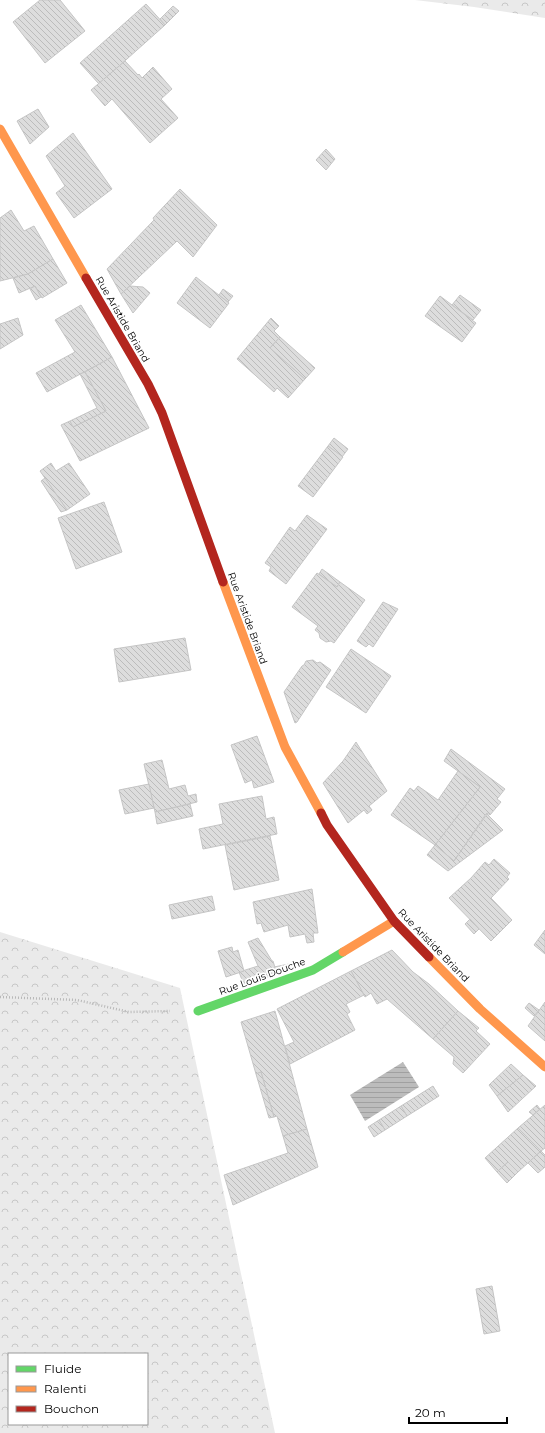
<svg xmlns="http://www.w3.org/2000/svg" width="545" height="1433" viewBox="0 0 545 1433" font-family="Montserrat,sans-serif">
  <defs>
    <pattern id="forest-crowns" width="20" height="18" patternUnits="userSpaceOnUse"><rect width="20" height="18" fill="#eaeaea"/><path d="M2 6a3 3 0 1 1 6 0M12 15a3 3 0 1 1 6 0" fill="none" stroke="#c7c7c7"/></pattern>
    <pattern id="water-rules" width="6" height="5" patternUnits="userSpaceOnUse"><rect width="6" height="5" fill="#bcbcbc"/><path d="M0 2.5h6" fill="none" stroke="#a0a0a0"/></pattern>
    <pattern id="building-back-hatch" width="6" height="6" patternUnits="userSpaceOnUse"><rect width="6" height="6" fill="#ddd"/><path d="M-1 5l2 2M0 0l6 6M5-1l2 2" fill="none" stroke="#bcbcbc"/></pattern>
  </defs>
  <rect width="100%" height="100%" fill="#fff"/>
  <g fill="url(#forest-crowns)" fill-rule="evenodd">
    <polygon points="415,0 545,0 545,18 474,7"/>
    <path d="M 0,932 L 180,988 L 275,1433 L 0,1433 ZM 9,1354 L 147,1354 L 147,1424 L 9,1424 Z"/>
  </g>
  <polygon fill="url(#water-rules)" points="403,1062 419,1087 365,1121 350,1095"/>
  <g fill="url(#building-back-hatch)" stroke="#c5c5c5">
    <polygon points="40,0 60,0 85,31 45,63 13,22"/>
    <polygon points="146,4 165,25 99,84 80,63"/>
    <polygon points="173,6 179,11 165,25 160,19"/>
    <polygon points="125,61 138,75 139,74 142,78 153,67 172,89 161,99 178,118 150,143 112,99 105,106 91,90"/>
    <polygon points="38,109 49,127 30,144 17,121"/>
    <polygon points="73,133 112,189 74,218 56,193 65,186 46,156"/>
    <polygon points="326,149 335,159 326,170 316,160"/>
    <polygon points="180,189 217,225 193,257 177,241 121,294 107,269 154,220 153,218"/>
    <polygon points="11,210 24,231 34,226 53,259 28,274 0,281 0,218"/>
    <polygon points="53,259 67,283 42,298 35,286 19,293 13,278 28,274"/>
    <polygon points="196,277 229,303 210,328 177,303"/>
    <polygon points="35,286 41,297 36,300 30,289"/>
    <polygon points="130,286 143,287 150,293 133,313 121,294"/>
    <polygon points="223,289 233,296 228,302 219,295"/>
    <polygon points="460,295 481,310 473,320 452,305"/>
    <polygon points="440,296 476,323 462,342 425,316"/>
    <polygon points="81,305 112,357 47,392 36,373 75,352 55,320"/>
    <polygon points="18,318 23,335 0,349 0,324"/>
    <polygon points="271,318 279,326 274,331 280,337 270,348 305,379 288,398 277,388 274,392 237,359"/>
    <polygon points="280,337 315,368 305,379 270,348"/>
    <polygon points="112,357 149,428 80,461 61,425 70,421 73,427 106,411 85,372"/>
    <polygon points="85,372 106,411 73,427 70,421 97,408 80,374"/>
    <polygon points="334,438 348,449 342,457 328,446"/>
    <polygon points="328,446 343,457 313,497 298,486"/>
    <polygon points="51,463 56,471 69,463 90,494 67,510 40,471"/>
    <polygon points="45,478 67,510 61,512 41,481"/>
    <polygon points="104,502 122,552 76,569 58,518"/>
    <polygon points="307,515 327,529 286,584 269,571 271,567 265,563 290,527 295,531"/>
    <polygon points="322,569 340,582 337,587 319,574"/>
    <polygon points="317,573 337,587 340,582 365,600 334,643 331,641 326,642 320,638 319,633 315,630 318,626 292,607"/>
    <polygon points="383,602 398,609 373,647 369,644 366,647 357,641"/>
    <polygon points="185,638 191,670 119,682 114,649"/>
    <polygon points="351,649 391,676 366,713 326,687"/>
    <polygon points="313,660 317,663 320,662 331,670 297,722 295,723 284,692 302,666 304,665 306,661"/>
    <polygon points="257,736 274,782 254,788 252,780 245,783 231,745"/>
    <polygon points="356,742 387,791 369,806 372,810 367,814 364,810 348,823 323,783 343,761"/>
    <polygon points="451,749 505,789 497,799 501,802 490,815 487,813 486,814 454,861 435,845 480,787 444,761"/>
    <polygon points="162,760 169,789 185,785 188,796 196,794 197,802 155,812 144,764"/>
    <polygon points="458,771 480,787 435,845 391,815 410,788 414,791 418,786 438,800"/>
    <polygon points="149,784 154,808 125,814 119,790"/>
    <polygon points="262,796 266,819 274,817 277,834 203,849 199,829 223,824 219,804"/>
    <polygon points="190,804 193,816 157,824 155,812"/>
    <polygon points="487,814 503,830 448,871 427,855 435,845 454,861"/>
    <polygon points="270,836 279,880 234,890 225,845"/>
    <polygon points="494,859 510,873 507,877 509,879 491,898 512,920 491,941 449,898 471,878 485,862 489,865"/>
    <polygon points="312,889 318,933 313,933 314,942 307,943 305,934 290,937 288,925 264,932 261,923 257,924 253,902"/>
    <polygon points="212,896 215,910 172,919 169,905"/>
    <polygon points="470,919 479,929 474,934 465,924"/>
    <polygon points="545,930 545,954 534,945"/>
    <polygon points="258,938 272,961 273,961 277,974 244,985 239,972 258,966 248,942"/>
    <polygon points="232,947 233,952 238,950 244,971 226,977 218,951"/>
    <polygon points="392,950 413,972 429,984 458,1011 433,1039 387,999 377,1004 371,993 365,997 351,971"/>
    <polygon points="289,964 291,970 277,974 274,967"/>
    <polygon points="351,971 364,995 346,1004 350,1012 347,1014 355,1030 290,1064 285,1046 294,1042 277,1009"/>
    <polygon points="545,1002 545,1041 528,1026"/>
    <polygon points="529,1003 539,1010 534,1016 525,1008"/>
    <polygon points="275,1011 307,1129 283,1136 277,1116 274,1117 261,1072 256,1074 241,1022"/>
    <polygon points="458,1011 479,1028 476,1031 490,1044 463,1073 453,1064 454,1057 433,1039"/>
    <polygon points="511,1064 523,1075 497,1096 489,1085"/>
    <polygon points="261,1072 274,1117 269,1118 256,1074"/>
    <polygon points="523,1075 536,1086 508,1112 497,1096"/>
    <polygon points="433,1086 439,1096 407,1116 401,1106"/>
    <polygon points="537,1105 540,1109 533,1115 529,1112"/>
    <polygon points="545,1105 545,1148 541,1151 518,1128"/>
    <polygon points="401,1106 407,1116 385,1130 379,1120"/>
    <polygon points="379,1120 385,1130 374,1137 368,1127"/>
    <polygon points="518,1128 541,1151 518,1172 508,1162 497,1172 485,1158"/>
    <polygon points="307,1129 318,1167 233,1205 224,1175 288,1153 283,1136"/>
    <polygon points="541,1151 545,1155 545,1167 538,1173 528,1163"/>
    <polygon points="508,1162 518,1172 507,1183 497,1172"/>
    <polygon points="492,1286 500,1331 484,1334 476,1289"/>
  </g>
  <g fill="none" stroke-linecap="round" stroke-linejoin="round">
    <polyline stroke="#b8b8b8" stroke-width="2.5" stroke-dasharray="1 2" stroke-linecap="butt" points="0,997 77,1000 129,1012 170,1011"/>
    <polyline stroke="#63d668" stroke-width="9" points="198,1011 313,970 343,952"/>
    <g stroke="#ff974d" stroke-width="9">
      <polyline points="0,129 86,278"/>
      <polyline points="223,582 285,747 321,813"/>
      <polyline points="343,952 394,921"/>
      <polyline points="429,957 480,1009 545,1067"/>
    </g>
    <g stroke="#b3261e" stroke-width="9">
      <polyline points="86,278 148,384 162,413 223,582"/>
      <polyline points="321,813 327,825 394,921 429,957"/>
    </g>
  </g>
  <g text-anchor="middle" stroke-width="3.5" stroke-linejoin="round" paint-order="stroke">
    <g font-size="10" fill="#000" stroke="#fff">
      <text transform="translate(123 319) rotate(60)" y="4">Rue Aristide Briand</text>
      <text transform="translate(248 618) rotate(70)" y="4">Rue Aristide Briand</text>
      <text transform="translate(434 945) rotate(46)" y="4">Rue Aristide Briand</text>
      <text transform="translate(262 976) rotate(-20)" y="4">Rue Louis Douche</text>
    </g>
  </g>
  <rect x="8" y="1353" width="140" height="72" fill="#ffffff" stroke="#999999"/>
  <rect x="16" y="1366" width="20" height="6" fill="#63d668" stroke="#999999"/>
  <text x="44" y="1373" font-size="12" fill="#000000">Fluide</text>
  <rect x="16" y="1386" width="20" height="6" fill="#ff974d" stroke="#999999"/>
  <text x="44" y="1393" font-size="12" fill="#000000">Ralenti</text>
  <rect x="16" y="1406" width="20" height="6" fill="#b3261e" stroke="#999999"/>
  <text x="44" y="1413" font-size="12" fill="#000000">Bouchon</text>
  <path d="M409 1417v6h98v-6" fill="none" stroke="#000000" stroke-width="2"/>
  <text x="415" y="1417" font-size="12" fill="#000000" stroke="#ffffff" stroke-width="3" paint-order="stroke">20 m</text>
</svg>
